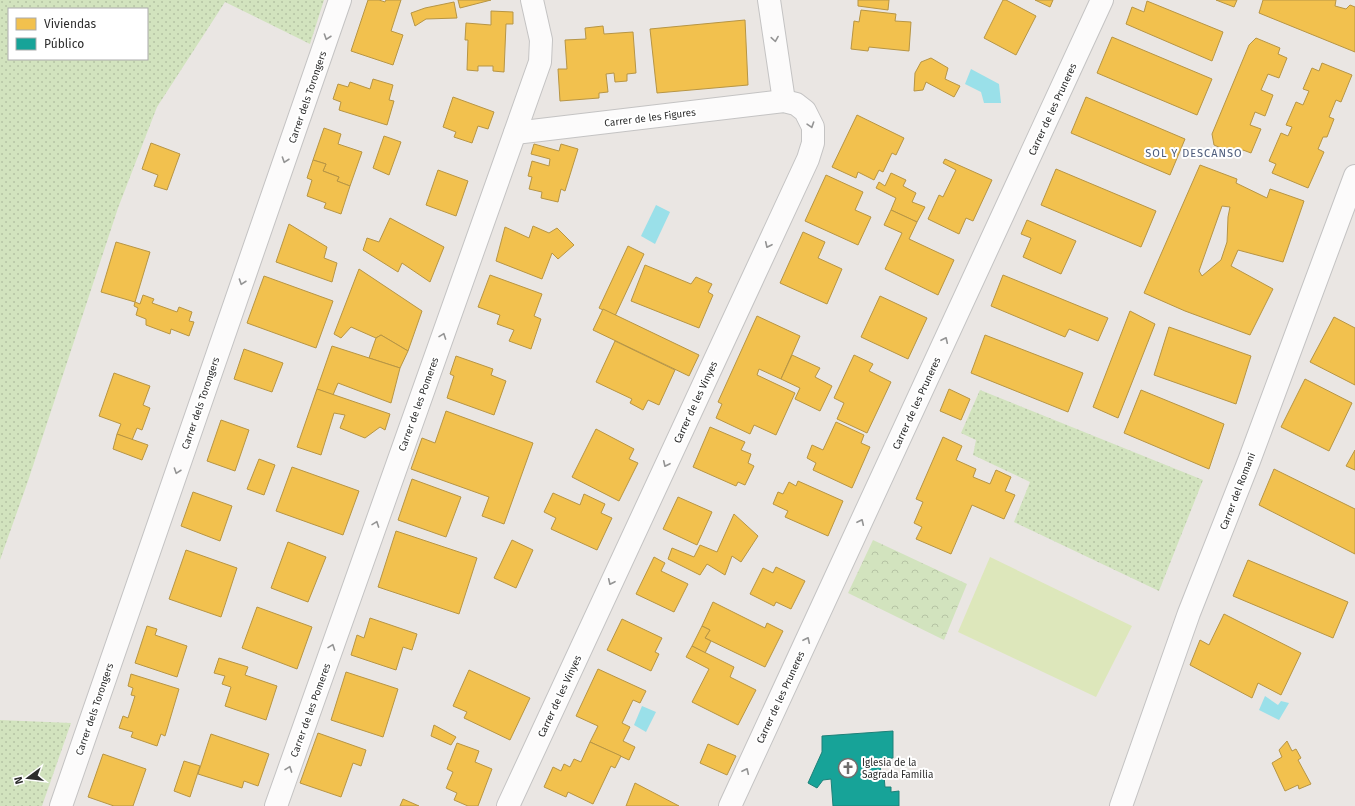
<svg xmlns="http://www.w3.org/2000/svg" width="1355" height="806" viewBox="0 0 1355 806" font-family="'Fira Sans',sans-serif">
  <defs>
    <pattern id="grass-dots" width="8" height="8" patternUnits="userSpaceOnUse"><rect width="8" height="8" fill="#d2e3be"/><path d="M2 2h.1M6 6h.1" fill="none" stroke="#b5c3a4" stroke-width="1.8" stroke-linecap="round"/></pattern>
    <pattern id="park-crowns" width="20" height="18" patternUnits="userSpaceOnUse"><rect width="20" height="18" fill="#d2e3be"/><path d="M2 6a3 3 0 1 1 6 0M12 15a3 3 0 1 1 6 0" fill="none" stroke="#b5c3a4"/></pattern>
  </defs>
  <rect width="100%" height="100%" fill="#eae6e3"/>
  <g fill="url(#grass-dots)" fill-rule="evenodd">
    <path d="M 0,0 L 324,0 L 310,44 L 225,2 L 157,107 L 118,208 L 28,481 L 0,560 ZM 9,9 L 147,9 L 147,59 L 9,59 Z"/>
    <polygon points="980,390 1203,480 1159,591 1014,522 1030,482 973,455 976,440 961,433"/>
    <polygon points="0,720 71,723 42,806 0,806"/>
  </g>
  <polygon fill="url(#park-crowns)" points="873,540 967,584 944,640 848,593"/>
  <polygon fill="#dde7bb" points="990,557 1132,626 1096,697 958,632"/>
  <g fill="#9ae0e9">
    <polygon points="971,69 999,84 1001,103 984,103 981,92 965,84"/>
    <polygon points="656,205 670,212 655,244 641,236"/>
    <polygon points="1265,696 1278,705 1281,701 1289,703 1279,720 1259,710"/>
    <polygon points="642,706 656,712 646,732 634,725"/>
  </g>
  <g fill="#f2c14e" stroke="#b79544" fill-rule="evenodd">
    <polygon points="368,0 379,0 385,2 386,0 401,0 391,31 403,35 393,65 351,51"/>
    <polygon points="458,0 491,0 460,8"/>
    <polygon points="858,0 889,0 888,10 858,6"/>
    <polygon points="1003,0 1006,0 1036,16 1016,55 984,38"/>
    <polygon points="1035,0 1053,0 1050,7"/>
    <polygon points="1216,0 1237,0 1234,7"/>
    <polygon points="1263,0 1336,0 1335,6 1346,9 1350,5 1355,7 1355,52 1259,13"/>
    <polygon points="1147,1 1223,32 1212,61 1126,24 1132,7 1144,12"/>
    <polygon points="454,2 457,18 426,19 415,26 411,13 425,8"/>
    <polygon points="861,10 896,14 895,21 911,22 909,51 869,47 868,51 851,49 854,21 859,22"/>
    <polygon points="491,11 513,12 513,24 506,24 504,72 493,71 493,66 478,66 478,71 467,70 468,40 465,40 466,23 491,25"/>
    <polygon points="745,20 748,85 657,93 650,29"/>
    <polygon points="603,26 604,34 633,32 636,73 627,74 627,81 615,82 614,73 606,74 608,92 599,93 599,98 560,101 558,69 567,69 565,40 586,39 585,28"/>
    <polygon points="1112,37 1212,79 1197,115 1097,73"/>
    <polygon points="1256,38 1280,48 1278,54 1287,58 1279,78 1268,74 1261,90 1273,95 1265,116 1255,112 1250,125 1261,129 1251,153 1243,150 1240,156 1214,145 1212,134 1249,45"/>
    <polygon points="931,58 948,68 945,79 960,86 954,97 926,82 923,90 914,91 915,73 921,62"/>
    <polygon points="1322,63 1352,75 1341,102 1336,100 1329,117 1334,119 1327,137 1323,137 1318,149 1324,152 1308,188 1272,173 1276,164 1269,161 1281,133 1288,136 1292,127 1286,125 1296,102 1303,105 1309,91 1303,89 1312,68 1319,71"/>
    <polygon points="373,79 393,85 389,100 394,101 387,125 339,110 341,102 333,99 338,84 348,87 350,82 370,89"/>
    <polygon points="453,97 494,112 488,129 478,126 472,143 454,137 456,132 443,127"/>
    <polygon points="1086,97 1185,139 1170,175 1071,133"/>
    <polygon points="857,115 904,138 896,155 892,153 883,172 879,170 874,180 858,172 856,178 832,167"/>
    <polygon points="324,128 341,134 338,144 362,152 350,186 337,181 339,177 323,171 326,164 313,160"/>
    <polygon points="384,136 401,142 389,175 373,168"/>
    <polygon points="151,143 180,154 167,190 154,186 158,175 142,169"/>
    <polygon points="534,144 559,151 561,144 578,149 565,191 561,189 558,202 541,198 542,192 529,189 532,177 528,176 532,161 549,166 550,159 531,154"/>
    <polygon points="945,159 992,180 973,221 966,218 959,234 928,219 939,195 943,197 956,170 943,163"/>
    <polygon points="313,160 326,164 323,171 339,177 337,181 350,186 341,214 324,208 326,203 307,196 312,180 307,178"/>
    <path d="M 1200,165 L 1237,179 L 1236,183 L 1267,198 L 1270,189 L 1304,201 L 1283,262 L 1238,250 L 1231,266 L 1273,289 L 1250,335 L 1185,311 L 1144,293 ZM 1222,206 L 1230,207 L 1228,217 L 1227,242 L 1221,260 L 1202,276 L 1199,271 Z"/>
    <polygon points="1056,169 1156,211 1141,247 1041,205"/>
    <polygon points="438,170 468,181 456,216 426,205"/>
    <polygon points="891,173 906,180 903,186 916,193 912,202 925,207 917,222 891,210 896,198 876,188 879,182 885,186"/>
    <polygon points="826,175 863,192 855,210 871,217 858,245 805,221"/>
    <polygon points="891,210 917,222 909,239 954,260 938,295 885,269 902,233 884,225"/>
    <polygon points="390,218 444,247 430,282 402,263 398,272 363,250 367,238 379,242"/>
    <polygon points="1027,220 1076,241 1061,274 1023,257 1031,238 1021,234"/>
    <polygon points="289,224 327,247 324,258 337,263 332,282 276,262"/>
    <polygon points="533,226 549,233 557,228 574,245 558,259 552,253 542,279 496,261 505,227 529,238"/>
    <polygon points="803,232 825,242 818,258 842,269 827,304 780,283"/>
    <polygon points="116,242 150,252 135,302 101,292"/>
    <polygon points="628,246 644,254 615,316 599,308"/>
    <polygon points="645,265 691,284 696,277 712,284 708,292 713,295 699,328 631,301"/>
    <polygon points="359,269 422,311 408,351 381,335 376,338 351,327 341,338 334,334"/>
    <polygon points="490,275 542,294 534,316 541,319 531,349 509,341 514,330 497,324 500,315 478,307"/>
    <polygon points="1003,275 1108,318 1098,341 1069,329 1065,337 991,306"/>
    <polygon points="264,276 333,301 316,348 247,323"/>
    <polygon points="143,295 154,299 152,303 177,312 179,307 192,312 189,321 194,322 189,336 171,329 170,334 146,325 146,319 136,315 138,308 134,306 135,302 140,304"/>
    <polygon points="880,296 927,318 908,359 861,337"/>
    <polygon points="603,309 699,355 689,376 593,330"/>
    <polygon points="1130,311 1155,324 1118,418 1093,407"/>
    <polygon points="757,316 800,336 781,379 759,369 757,375 795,393 776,435 754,425 750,434 716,418 722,404 718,402"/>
    <polygon points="1334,317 1355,328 1355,385 1310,362"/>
    <polygon points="1169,327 1251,356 1236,404 1154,375"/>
    <polygon points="381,335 408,351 400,368 369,358 376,338"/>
    <polygon points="985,335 1083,373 1068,412 971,373"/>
    <polygon points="615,341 675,370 659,405 648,400 643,410 630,403 632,399 596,382"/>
    <polygon points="332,346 400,368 391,403 338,383 333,395 317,389"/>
    <polygon points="244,349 283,363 272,392 234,379"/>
    <polygon points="792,355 820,368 815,377 832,386 820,411 795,399 800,388 781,379"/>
    <polygon points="854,355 873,364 869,371 891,382 867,433 837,419 844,403 834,398"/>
    <polygon points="456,356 493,369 491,375 506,381 494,415 447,398 454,376 450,374"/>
    <polygon points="114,373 150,386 143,405 150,408 142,430 137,428 132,440 117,434 121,424 99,416"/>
    <polygon points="1305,379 1352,403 1329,451 1281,427"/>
    <polygon points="317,389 390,414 385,430 380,427 365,438 340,428 345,415 334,413 321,455 297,447"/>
    <polygon points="949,389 970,399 961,420 940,411"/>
    <polygon points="1141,390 1224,424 1209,469 1124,433"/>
    <polygon points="446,411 533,443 504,524 482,516 489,497 411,469 422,438 435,443"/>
    <polygon points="221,420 249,430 235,471 207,461"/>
    <polygon points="836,422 864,435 861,443 870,447 852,488 813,470 816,463 807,458 812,445 823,450"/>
    <polygon points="710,427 745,442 741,450 751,454 748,463 754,466 745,485 738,482 736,486 693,467"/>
    <polygon points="596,429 634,449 629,459 638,463 619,501 572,477"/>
    <polygon points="117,434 148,445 142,460 113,449"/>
    <polygon points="943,437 962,446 956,460 976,469 973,477 990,484 996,470 1011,477 1005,491 1015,495 1004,519 972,505 951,554 916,539 922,527 914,523 923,502 916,499"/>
    <polygon points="1355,450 1355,470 1346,466"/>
    <polygon points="259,459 275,465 264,495 247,489"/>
    <polygon points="292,467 359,491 343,535 276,511"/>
    <polygon points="1274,469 1355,509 1355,554 1259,505"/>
    <polygon points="412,479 461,497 446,537 398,520"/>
    <polygon points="798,481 843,501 828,536 785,517 788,511 773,504 778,492 783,494 789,482 796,486"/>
    <polygon points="193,492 232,506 220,541 181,526"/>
    <polygon points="553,493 580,505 584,494 605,504 601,513 612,518 597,550 551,529 556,518 544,512"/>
    <polygon points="678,497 712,512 697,545 663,529"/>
    <polygon points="734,514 758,536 741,562 732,556 725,575 707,564 700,575 668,559 672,548 694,557 700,545 717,552"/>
    <polygon points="396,531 477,558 459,614 378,587"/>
    <polygon points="512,540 533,550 516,588 494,578"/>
    <polygon points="288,542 326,557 308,602 271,588"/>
    <polygon points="186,550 237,568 221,617 169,599"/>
    <polygon points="654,557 665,563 661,571 688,584 674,612 636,594"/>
    <polygon points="1248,560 1348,602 1333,638 1233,596"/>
    <polygon points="776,567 805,581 791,609 776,602 774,606 750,594 763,568 773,573"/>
    <polygon points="713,602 765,628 767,623 783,631 765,667 705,638 710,630 702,626"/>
    <polygon points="257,607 312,627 297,669 242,648"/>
    <polygon points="1224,614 1301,653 1281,695 1258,683 1252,698 1190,665 1200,640 1209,645"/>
    <polygon points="370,618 417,634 412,650 403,647 396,670 351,655 357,635 364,638"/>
    <polygon points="622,619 662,638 655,652 659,654 651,671 607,650"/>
    <polygon points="147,626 157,629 155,635 187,646 177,677 135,663"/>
    <polygon points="702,626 710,630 705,638 711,641 705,653 692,646"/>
    <polygon points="692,646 734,667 730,677 756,690 738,725 692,702 709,669 686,657"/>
    <polygon points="219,658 248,667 245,675 277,686 266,720 225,706 231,687 222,684 225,676 214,673"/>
    <polygon points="598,669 646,691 640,703 633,700 622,723 630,727 623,741 635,747 629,760 590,742 598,726 576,716"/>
    <polygon points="469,670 530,698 510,740 464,718 467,712 453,706"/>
    <polygon points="346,672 398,689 383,737 331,720"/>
    <polygon points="131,674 179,689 165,736 161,734 157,746 131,737 133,732 119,728 123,716 128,718 135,696 131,695 133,688 128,686"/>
    <polygon points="434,725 456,737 451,745 431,736"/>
    <polygon points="318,733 366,750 361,766 353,763 341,797 300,783"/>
    <polygon points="211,734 269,754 258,786 244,781 242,788 198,774"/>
    <polygon points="1287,741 1292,751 1296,749 1301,758 1298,760 1311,784 1299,789 1298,785 1285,791 1272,763 1282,757 1279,750"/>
    <polygon points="590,742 621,756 615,768 611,766 593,804 568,792 566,797 544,787 553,767 561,771 564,764 570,767 574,759 581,762"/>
    <polygon points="457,743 479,751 475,762 492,769 478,806 468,806 454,800 457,793 446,788 453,772 447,769"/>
    <polygon points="708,744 736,756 727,775 700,763"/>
    <polygon points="103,754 146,769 133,806 114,806 88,797"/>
    <polygon points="184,761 200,766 190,797 174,791"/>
    <polygon points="635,783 679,806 626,806"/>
    <polygon points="403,799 419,806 400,806"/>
  </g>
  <polygon fill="#17a398" stroke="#1e8078" points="893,731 893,758 880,759 881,777 884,776 885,787 891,787 891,792 899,791 899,806 833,806 831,779 823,780 817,788 808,783 822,752 822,736"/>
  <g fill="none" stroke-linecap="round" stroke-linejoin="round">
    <defs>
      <g id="street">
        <polyline points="769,0 784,101"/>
        <polyline points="61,806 340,0"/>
        <polyline points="276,806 540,62 541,40 532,0"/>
        <polyline points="508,806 808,159 813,143 813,127 805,111 796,104 784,101 515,133"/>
        <polyline points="730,806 1102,0"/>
        <polyline points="1121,806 1189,613 1249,461 1355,176"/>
      </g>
    </defs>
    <use href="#street" stroke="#c4c3c3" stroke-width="24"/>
    <use href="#street" stroke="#fcfbfb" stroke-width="22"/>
  </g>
  <defs><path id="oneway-chevron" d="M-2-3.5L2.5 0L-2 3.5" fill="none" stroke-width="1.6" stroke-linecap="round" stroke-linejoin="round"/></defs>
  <g stroke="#949494">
    <use href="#oneway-chevron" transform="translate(327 37) rotate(109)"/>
    <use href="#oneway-chevron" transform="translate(775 39) rotate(81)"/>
    <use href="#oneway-chevron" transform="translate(811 125) rotate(72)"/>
    <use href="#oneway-chevron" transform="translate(285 160) rotate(109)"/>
    <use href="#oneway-chevron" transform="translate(768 245) rotate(115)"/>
    <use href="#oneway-chevron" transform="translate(242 282) rotate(109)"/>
    <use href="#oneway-chevron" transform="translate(443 336) rotate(-70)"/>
    <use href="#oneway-chevron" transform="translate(945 340) rotate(-65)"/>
    <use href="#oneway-chevron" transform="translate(666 464) rotate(115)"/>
    <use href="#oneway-chevron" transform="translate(177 471) rotate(109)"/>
    <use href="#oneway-chevron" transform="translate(861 522) rotate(-65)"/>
    <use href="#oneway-chevron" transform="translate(376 524) rotate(-70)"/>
    <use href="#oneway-chevron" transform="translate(611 582) rotate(115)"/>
    <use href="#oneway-chevron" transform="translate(807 640) rotate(-65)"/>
    <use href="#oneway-chevron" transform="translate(332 647) rotate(-70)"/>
    <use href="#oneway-chevron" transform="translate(289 769) rotate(-70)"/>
    <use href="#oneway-chevron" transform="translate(746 771) rotate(-65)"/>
  </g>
  <defs>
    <symbol id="church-ring" viewBox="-11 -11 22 22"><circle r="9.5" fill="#fff" stroke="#6f6e6d" stroke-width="1.5"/><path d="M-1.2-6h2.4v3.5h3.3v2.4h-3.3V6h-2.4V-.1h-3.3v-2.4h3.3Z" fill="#6f6e6d"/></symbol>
  </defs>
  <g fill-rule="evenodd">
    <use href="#church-ring" x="837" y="757" width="22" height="22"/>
  </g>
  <g text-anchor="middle" stroke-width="4" stroke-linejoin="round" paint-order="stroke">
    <g font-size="10" fill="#2d2d2d" stroke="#fff">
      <text transform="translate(307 97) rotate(-71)" y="4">Carrer dels Torongers</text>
      <text transform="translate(1052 109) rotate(-65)" y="4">Carrer de les Pruneres</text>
      <text transform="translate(650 117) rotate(-7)" y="4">Carrer de les Figures</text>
      <text transform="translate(695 402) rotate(-65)" y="4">Carrer de les Vinyes</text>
      <text transform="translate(200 403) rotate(-71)" y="4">Carrer dels Torongers</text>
      <text transform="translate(916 403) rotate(-65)" y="4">Carrer de les Pruneres</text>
      <text transform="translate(418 404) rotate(-70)" y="4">Carrer de les Pomeres</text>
      <text transform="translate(1237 491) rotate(-69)" y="4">Carrer del Romani</text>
      <text transform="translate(559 696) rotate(-65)" y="4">Carrer de les Vinyes</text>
      <text transform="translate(780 697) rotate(-65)" y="4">Carrer de les Pruneres</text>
      <text transform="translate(94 709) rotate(-71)" y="4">Carrer dels Torongers</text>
      <text transform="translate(310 710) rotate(-70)" y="4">Carrer de les Pomeres</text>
    </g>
    <g font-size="10" fill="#2d2d2d" stroke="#fff" text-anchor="start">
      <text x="862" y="766">Iglesia de la<tspan x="862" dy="12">Sagrada Familia</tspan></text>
    </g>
    <g font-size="11" letter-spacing="1" fill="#4e5d7c" stroke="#fff">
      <text x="1194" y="157">SOL Y DESCANSO</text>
    </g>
  </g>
  <rect x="8" y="8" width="140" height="52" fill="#ffffff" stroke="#ababab"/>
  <rect x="16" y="18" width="20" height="12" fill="#f2c14e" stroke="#ababab"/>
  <text x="44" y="28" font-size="12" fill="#2d2d2d">Viviendas</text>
  <rect x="16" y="38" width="20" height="12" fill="#17a398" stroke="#ababab"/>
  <text x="44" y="48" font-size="12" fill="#2d2d2d">Público</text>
  <g transform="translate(28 778) rotate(255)" stroke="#ffffff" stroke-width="3" paint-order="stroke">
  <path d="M0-3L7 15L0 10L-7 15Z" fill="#2d2d2d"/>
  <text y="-6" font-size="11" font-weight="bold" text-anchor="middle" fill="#2d2d2d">N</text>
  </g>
</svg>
